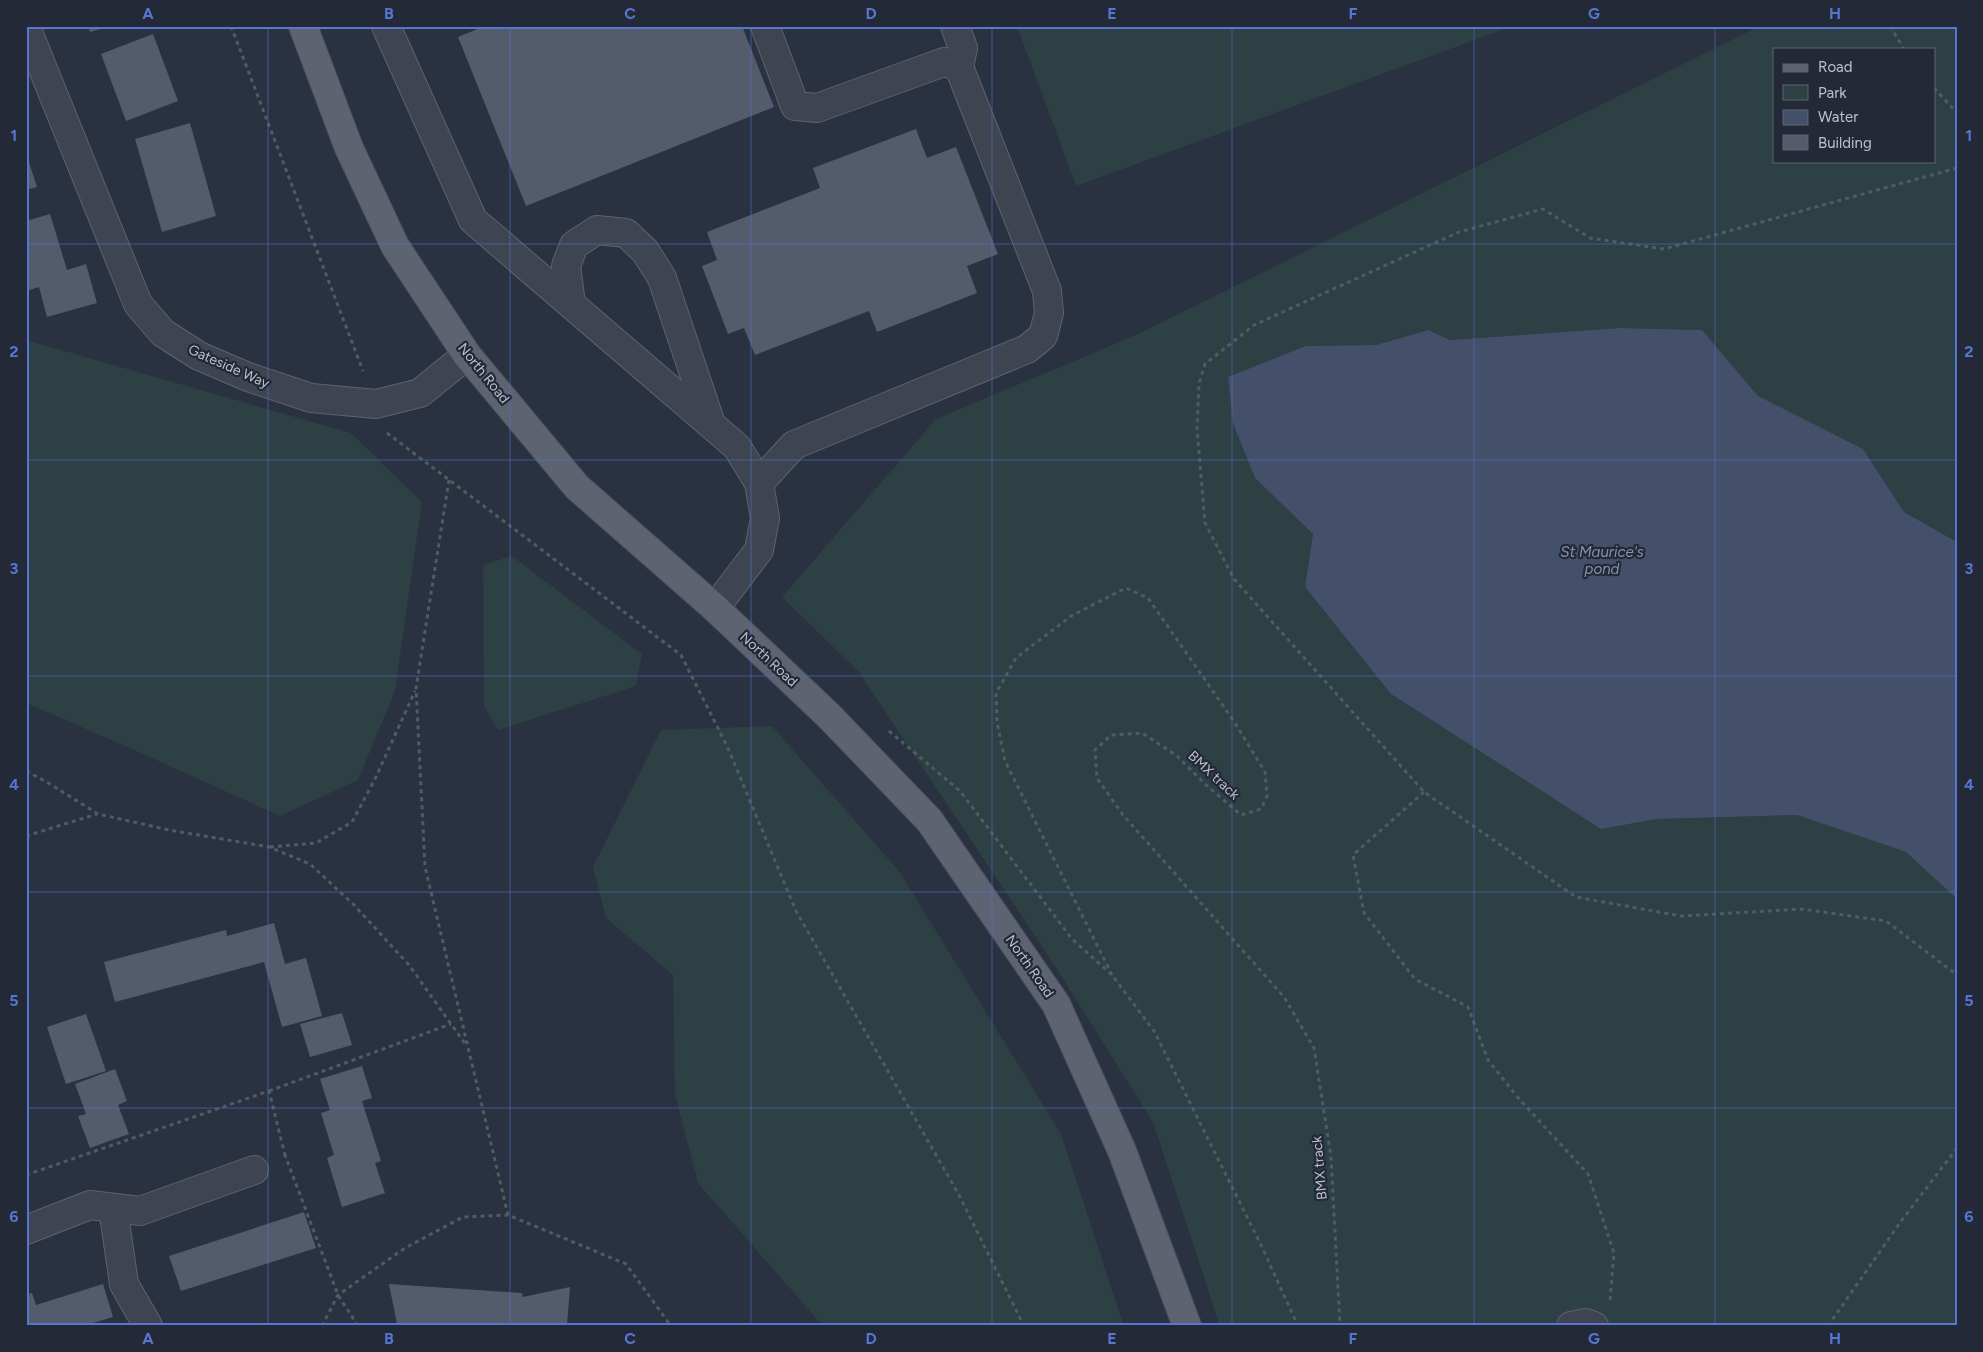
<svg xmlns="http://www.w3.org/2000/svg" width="1983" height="1352" viewBox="0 0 1983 1352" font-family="Figtree,sans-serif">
  <rect width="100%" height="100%" fill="#2a3241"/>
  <g fill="#2d4043" fill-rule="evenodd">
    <polygon points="1017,26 1510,26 1510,27 1076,186"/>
    <path d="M 1760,26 L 1957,26 L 1957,542 L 1904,512 L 1863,449 L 1758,396 L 1702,330 L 1620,328 L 1450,340 L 1427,330 L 1376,345 L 1306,346 L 1255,478 L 1313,534 L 1305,587 L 1391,694 L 1601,829 L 1657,819 L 1797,815 L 1906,852 L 1957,899 L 1957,1326 L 1220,1326 L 1153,1122 L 1053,963 L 858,671 L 782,597 L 936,419 L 1136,335 ZM 1774,49 L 1934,49 L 1934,161 L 1774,161 Z"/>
    <polygon points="26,340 351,433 422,502 395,691 358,780 280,816 130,748 26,703"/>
    <polygon points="512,556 642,654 636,686 498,730 484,706 483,565"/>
    <polygon points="772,726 899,871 1061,1134 1124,1326 823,1326 698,1183 675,1094 673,975 606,918 593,867 661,730"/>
  </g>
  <polygon fill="#44506a" points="1620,328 1702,330 1758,396 1863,449 1904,512 1957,542 1957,899 1906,852 1797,815 1657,819 1601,829 1391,694 1305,587 1313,534 1255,478 1233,423 1228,377 1306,346 1376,345 1428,330 1450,340"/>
  <g fill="#545b6c">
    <polygon points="88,26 107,26 107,27 90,32"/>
    <polygon points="485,26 742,26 774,107 526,206 458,37"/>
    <polygon points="153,34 178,101 126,121 101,54"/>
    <polygon points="190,123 216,216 162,232 135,139"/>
    <polygon points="916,129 927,158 956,147 998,254 967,266 977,293 877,332 869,311 755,355 744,328 728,334 702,266 717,260 707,232 820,188 813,168"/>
    <polygon points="26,153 37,187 26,190"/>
    <polygon points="50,214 67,270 86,264 97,303 47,317 39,287 26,291 26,221"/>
    <polygon points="274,923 285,964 306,958 322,1016 282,1027 264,962 115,1002 104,962 226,930 227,936"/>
    <polygon points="342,1013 352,1045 310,1057 300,1024"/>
    <polygon points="86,1014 106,1071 66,1084 47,1027"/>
    <polygon points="362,1066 372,1098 362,1101 381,1161 375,1163 385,1193 342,1207 327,1158 334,1155 321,1113 330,1110 320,1079"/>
    <polygon points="115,1069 127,1101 118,1105 129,1134 90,1148 78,1116 86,1114 75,1084"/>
    <polygon points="304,1212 316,1248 181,1291 169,1256"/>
    <polygon points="103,1284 113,1317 83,1326 26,1326 26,1295 32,1293 36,1305"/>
    <polygon points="389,1284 522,1293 523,1297 570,1287 567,1326 397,1324"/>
  </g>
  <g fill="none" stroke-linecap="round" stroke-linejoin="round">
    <defs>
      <g id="minor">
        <polyline points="386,26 473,220 737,447 759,483 765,518 759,550 715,608"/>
        <polyline points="765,26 795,106 817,108 944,62 959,67 963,48 955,26"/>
        <polyline points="26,27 138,304 163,333 199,356 248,377 311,398 376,404 420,393 467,355"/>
        <polyline points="571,304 566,266 574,245 597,230 626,233 645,251 662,278 711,424"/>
        <polyline points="759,483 794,445 1027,349 1043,336 1049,313 1047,291 959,67"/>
        <polyline points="113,1208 124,1284 148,1326"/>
        <polyline points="26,1230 90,1205 140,1211 254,1170"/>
        <polyline points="1571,1326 1586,1323 1594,1326"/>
      </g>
      <polyline id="major" points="303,26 349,148 395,246 467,355 577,487 715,608 829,716 929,820 1056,1004 1122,1151 1187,1326"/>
    </defs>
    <use href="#minor" stroke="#5d626f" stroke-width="30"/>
    <use href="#major" stroke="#484d5b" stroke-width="30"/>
    <g stroke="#4d5d61" stroke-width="3" stroke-dasharray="4 4" stroke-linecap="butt">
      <polyline points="231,26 363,371"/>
      <polyline points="1890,26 1904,49"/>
      <polyline points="1934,88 1957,113"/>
      <polyline points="1957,168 1664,249 1590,238 1543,209 1459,232 1254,325 1205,364 1199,384 1197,429 1205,523 1234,579 1424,792 1576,897 1681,916 1802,909 1886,921 1957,975"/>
      <polyline points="387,433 681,655 727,746 796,911 959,1195 1024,1326"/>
      <polyline points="449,480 416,688 425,867 508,1215"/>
      <polyline points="889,731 960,791 1072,939 1112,975 1154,1031 1261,1245 1298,1326"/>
      <polyline points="26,771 45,781 98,814 169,830 269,847 310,864 354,905 409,965 466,1045"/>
      <polyline points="1424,792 1353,855 1364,913 1415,979 1468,1007 1488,1060 1519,1099 1588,1174 1614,1253 1610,1300"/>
      <polyline points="26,836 97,814"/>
      <polyline points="270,847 316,843 352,822 375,779 415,691"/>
      <polyline points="1112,975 1005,761 997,722 996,693 1016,658 1071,616 1126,588 1148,598 1235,723 1265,772 1267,796 1261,809 1241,815 1205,784 1176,755 1142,733 1111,735 1095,750 1097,778 1123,815 1284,997 1314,1048 1331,1157 1340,1326"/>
      <polyline points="269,1091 451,1024"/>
      <polyline points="284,1156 285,1155 338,1295 358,1326"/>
      <polyline points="26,1175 269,1091 285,1155"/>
      <polyline points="322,1326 338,1295 405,1248 463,1217 508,1215 626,1264 671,1326"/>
      <polyline points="1828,1326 1902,1220 1957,1148"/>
    </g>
    <use href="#minor" stroke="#3e4551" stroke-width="28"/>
    <use href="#major" stroke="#5d6371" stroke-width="28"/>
  </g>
  <path fill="none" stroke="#5576d3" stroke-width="1" stroke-opacity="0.55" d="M 268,26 L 268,1326M 510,26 L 510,1326M 751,26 L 751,1326M 992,26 L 992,1326M 1232,26 L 1232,1326M 1474,26 L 1474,1326M 1715,26 L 1715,1326M 26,244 L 1957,244M 26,460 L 1957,460M 26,676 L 1957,676M 26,892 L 1957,892M 26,1108 L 1957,1108"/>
  <g text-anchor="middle" stroke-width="4.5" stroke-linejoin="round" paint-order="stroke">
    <g font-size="14" fill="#bcc0cb" stroke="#232937">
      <text transform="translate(229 366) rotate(24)" y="5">Gateside Way</text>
      <text transform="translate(484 373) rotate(51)" y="5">North Road</text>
      <text transform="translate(769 659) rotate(43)" y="5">North Road</text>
      <text transform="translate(1214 775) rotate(43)" y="5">BMX track</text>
      <text transform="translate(1030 966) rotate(55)" y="5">North Road</text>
      <text transform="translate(1319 1168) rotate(-95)" y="5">BMX track</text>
    </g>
    <g font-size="15" font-style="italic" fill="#8694af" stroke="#232937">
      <text x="1602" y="557">St Maurice's<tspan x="1602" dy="17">pond</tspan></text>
    </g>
  </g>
  <rect width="1983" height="1352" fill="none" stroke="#232937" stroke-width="55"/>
  <rect x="1773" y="48" width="162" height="115" fill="#232937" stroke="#606572"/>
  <rect x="1783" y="64" width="25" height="8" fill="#5d6371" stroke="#606572"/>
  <text x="1818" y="72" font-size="15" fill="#bcc0cb">Road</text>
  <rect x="1783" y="85" width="25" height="15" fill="#2d4043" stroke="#606572"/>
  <text x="1818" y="98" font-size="15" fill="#bcc0cb">Park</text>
  <rect x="1783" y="110" width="25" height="15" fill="#44506a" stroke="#606572"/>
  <text x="1818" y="122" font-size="15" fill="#bcc0cb">Water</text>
  <rect x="1783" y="135" width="25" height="15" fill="#545b6c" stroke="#606572"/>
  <text x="1818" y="148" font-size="15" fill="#bcc0cb">Building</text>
  <rect x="28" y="28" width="1928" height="1296" fill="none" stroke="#5576d3" stroke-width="2"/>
  <g font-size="16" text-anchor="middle" font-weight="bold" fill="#5576d3">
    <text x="148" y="19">A</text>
    <text x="389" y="19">B</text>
    <text x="630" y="19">C</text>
    <text x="871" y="19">D</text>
    <text x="1112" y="19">E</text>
    <text x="1353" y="19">F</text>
    <text x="1594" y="19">G</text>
    <text x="1835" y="19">H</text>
    <text x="14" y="141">1</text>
    <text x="1969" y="141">1</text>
    <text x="14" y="357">2</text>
    <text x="1969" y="357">2</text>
    <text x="14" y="574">3</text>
    <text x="1969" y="574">3</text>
    <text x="14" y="790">4</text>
    <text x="1969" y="790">4</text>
    <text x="14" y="1006">5</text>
    <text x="1969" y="1006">5</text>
    <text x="14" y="1222">6</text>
    <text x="1969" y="1222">6</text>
    <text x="148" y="1344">A</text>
    <text x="389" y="1344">B</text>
    <text x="630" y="1344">C</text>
    <text x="871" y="1344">D</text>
    <text x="1112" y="1344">E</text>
    <text x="1353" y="1344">F</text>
    <text x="1594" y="1344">G</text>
    <text x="1835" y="1344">H</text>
  </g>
</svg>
